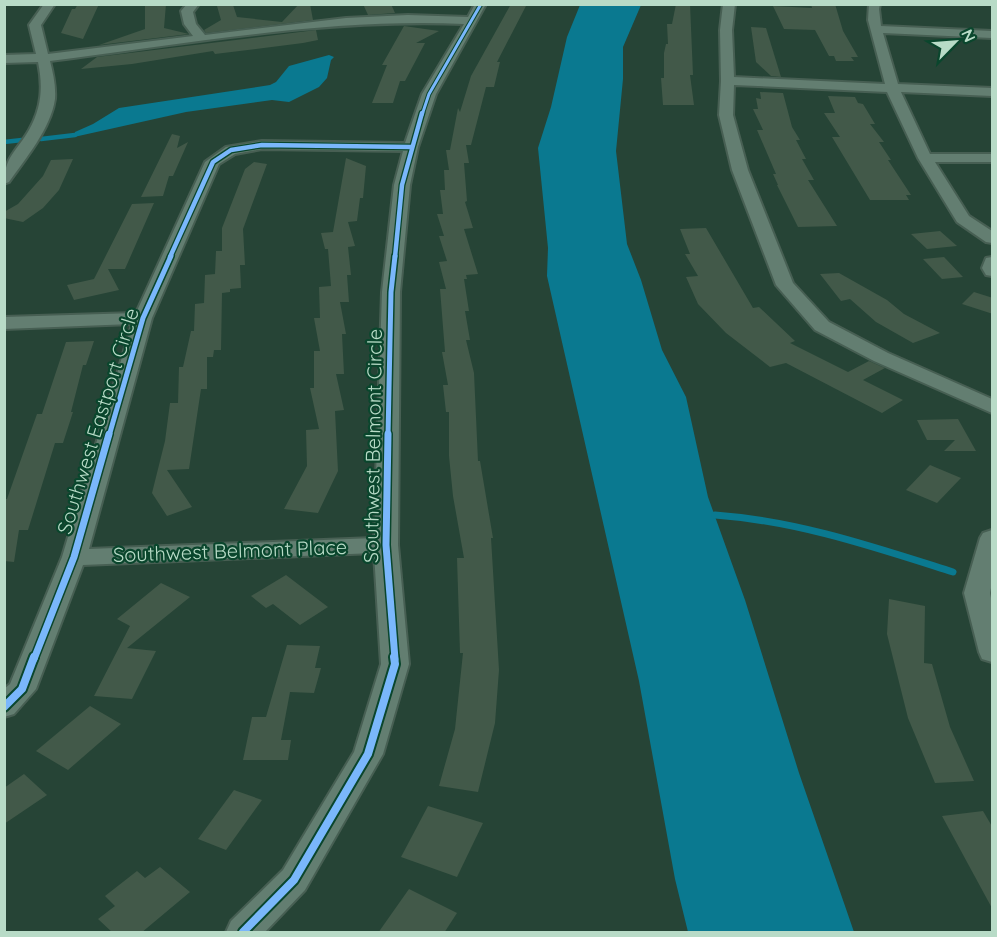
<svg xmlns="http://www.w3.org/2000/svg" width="997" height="937" viewBox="0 0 997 937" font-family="Quicksand,sans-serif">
  <rect width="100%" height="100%" fill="#264436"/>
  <g fill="#0a7990">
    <polygon points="580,5 641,5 623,47 623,79 616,151 627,244 641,280 662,350 686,397 708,497 745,600 799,773 854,932 688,932 675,879 639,681 547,276 548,248 538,148 551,107 567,37"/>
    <polygon points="329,55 334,57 331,60 327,78 319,87 289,102 272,100 186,112 74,137 75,132 93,124 119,108 270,85 276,82 289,66"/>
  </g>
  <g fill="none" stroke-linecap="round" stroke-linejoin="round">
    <g stroke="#0a7990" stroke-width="4.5">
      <polyline points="41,139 75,135"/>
      <polyline points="4,142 22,140"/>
    </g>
    <path stroke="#0a7990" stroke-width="7" d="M 715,515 C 798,521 874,547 953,572"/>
  </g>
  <g fill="#425949">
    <polygon points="78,4 99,4 83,39 61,33 72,9 75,9"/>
    <polygon points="145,4 166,4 164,28 189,34 99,45 145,29"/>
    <polygon points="299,4 310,4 313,20 206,33 204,30 221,20 217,6 233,5 237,17 282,22"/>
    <polygon points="363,4 391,4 395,13 368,15"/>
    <polygon points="511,4 527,4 497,62 500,62 494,87 486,87 471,145 466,145 469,163 464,163 467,201 465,202 473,228 464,229 478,274 466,275 467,279 464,279 469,311 465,311 470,340 466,340 474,373 478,461 480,461 493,538 491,538 499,670 495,723 478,792 439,786 455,729 463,653 460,653 457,558 464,558 453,496 449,456 449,412 446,412 443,385 448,385 442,352 445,352 440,289 446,289 439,262 447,261 439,236 444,236 437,214 443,214 440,190 445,190 444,170 449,170 446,150 450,150 458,108 460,112 471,76"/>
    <polygon points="676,4 690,4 693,75 690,75 694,105 663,105 661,78 664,78 664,53 666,44 668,44 667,24 672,24"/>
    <polygon points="811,4 835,4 843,31 858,57 851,57 854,61 836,61 834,56 829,56 815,30 784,29 773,6 812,8"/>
    <polygon points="404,26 439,31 416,43 425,43 405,81 400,81 393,103 372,103 387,65 382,65"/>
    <polygon points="751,27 766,28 781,77 771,76 756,62"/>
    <polygon points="316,30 318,40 303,43 215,54 213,51 132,64 81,69 97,57"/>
    <polygon points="760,92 783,93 792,127 800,140 796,140 806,159 802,159 814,180 808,180 837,226 798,227 777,185 778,185 773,174 776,174 757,130 763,130 753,109 758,109 756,98 761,99"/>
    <polygon points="828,96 855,97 858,103 863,104 875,124 870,124 884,142 879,142 891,160 888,160 911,195 906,195 909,200 870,200 832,137 840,137 824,113 835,113"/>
    <polygon points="172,134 180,136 177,148 188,142 173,176 169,176 163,196 141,197"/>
    <polygon points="346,158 366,166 363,198 360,198 357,221 348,222 355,246 348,247 351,275 347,275 349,302 340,302 346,334 342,334 344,374 336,374 344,410 335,411 338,471 318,513 284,509 307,466 306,430 319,429 310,388 314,388 314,351 320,351 314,318 320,318 319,287 331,286 328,249 325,249 321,233 333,232"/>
    <polygon points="73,159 59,190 43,208 23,222 4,218 4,212 18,204 43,176 51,160"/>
    <polygon points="254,162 267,164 243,229 245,265 240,265 241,288 230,289 230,292 222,293 221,350 214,350 213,357 207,357 207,389 201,389 189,469 167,470 192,507 167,516 152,493 165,441 170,403 178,403 179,367 183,367 191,331 194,331 195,304 204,303 205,275 215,274 216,251 222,251 222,228 245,169"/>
    <polygon points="154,203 125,269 108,269 119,290 74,300 67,285 94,279 132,204"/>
    <polygon points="706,228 753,308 759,307 795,341 790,343 848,372 869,361 885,368 863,380 903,400 882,413 786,363 770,367 726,333 698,304 686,277 698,276 685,254 690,254 680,229"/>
    <polygon points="940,231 957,246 927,249 911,234"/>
    <polygon points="944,257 963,277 942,279 923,259"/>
    <polygon points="839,273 887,300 904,314 940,333 913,343 876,322 850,299 841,301 820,274"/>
    <polygon points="974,292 993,298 993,314 962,304"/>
    <polygon points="94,341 86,365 83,365 71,412 73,412 63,443 55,443 28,530 19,530 14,562 4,561 4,499 7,499 37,414 42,414 66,342"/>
    <polygon points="958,419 976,451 944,451 955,440 927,440 917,420"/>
    <polygon points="930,465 961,478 937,503 906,490"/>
    <polygon points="286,575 328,607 300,625 273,604 266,608 251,596"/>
    <polygon points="161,583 190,597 127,648 156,651 132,699 94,696 130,626 117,619"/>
    <polygon points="889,599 925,606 924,663 932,664 950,727 974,781 935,783 908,718 887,634"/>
    <polygon points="287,645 320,646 315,668 321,668 314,693 290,692 281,740 291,740 288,760 243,760 252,717 266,717"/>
    <polygon points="90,706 121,724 68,770 36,751"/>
    <polygon points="24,774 47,795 4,824 4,788"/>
    <polygon points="234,790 262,800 226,850 198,839"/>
    <polygon points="428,806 483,823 457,877 401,857"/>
    <polygon points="983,811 993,828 993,910 942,816"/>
    <polygon points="160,867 190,892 141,933 113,933 98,919 115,906 105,896 137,871 145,878"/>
    <polygon points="409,889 457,913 444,933 378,933"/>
  </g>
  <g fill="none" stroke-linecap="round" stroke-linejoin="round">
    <defs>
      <g id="street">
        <path d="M 44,4 L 55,4 L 41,25 L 48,54 L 193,36 L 184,24 L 181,11 L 187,4 L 199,4 L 193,12 L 196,24 L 205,35 L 346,18 L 408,15 L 468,17 L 475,4 L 486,4 L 436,94 L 418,147 L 410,185 L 400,292 L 398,545 L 409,664 L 383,754 L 305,890 L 265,932 L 226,932 L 231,921 L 283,870 L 354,752 L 381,664 L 374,553 L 83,565 L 36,689 L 14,714 L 4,717 L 4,689 L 10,684 L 62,557 L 132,324 L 4,329 L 4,317 L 136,313 L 205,162 L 226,147 L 262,141 L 405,143 L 422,94 L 464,24 C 327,18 186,44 50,61 C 53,73 56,86 55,99 C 51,128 26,158 9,182 L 4,184 C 4,157 17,151 29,130 C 42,107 43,86 38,62 L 4,63 L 4,55 L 36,54 L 29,25 ZM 262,149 L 403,151 L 394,185 L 382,292 L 374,538 L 89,549 L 152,318 L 219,164 L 235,154 Z"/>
        <polygon points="723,4 735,4 732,30 734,77 885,84 868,20 869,4 880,4 879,9 881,26 992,31 992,38 883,33 898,84 992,88 992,96 901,92 930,154 992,154 992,162 935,162 969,216 992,231 992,243 986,242 957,222 918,158 887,92 734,85 733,115 748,170 793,283 829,322 888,353 992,399 992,413 874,361 815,330 776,285 732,170 719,115 721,81 720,30"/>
        <polygon points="992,257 992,276 986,275 982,268 986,258"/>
        <polygon points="992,530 992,583 990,593 992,603 992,662 982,659 979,652 964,593 980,538 983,533"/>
      </g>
    </defs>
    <use href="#street" stroke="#475f53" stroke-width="4"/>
    <use href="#street" fill="#637e71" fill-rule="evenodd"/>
    <defs>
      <polyline id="cycleway-far4" points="422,115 429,94 481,4"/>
      <g id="cycleway-far3">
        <polyline points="170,257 213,162 231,150 262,145 411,147"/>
        <polyline points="395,257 402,185 422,113"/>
      </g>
      <g id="cycleway-far2">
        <polyline points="109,436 143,318 171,256"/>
        <polyline points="388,436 391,292 395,256"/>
      </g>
      <g id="cycleway-far1">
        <polyline points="388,434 386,545 395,659"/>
        <polyline points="34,659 74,557 109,434"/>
      </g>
      <g id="cycleway">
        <polyline points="4,707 22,689 34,657"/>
        <polyline points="243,932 294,880 368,754 395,664 394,657"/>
      </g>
    </defs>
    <use href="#cycleway-far4" stroke="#0a462d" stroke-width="5"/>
    <use href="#cycleway-far3" stroke="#0a462d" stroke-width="7"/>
    <use href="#cycleway-far2" stroke="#0a462d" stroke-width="8"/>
    <use href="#cycleway-far1" stroke="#0a462d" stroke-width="10"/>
    <use href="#cycleway" stroke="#0a462d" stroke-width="12"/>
    <use href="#cycleway-far4" stroke="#7ab7fb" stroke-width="3"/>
    <use href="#cycleway-far3" stroke="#7ab7fb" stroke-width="4.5"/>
    <use href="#cycleway-far2" stroke="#7ab7fb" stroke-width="5"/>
    <use href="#cycleway-far1" stroke="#7ab7fb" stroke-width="7"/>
    <use href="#cycleway" stroke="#7ab7fb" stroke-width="8"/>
  </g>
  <g text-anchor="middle" stroke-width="4.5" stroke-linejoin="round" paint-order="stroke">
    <g font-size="20" fill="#b8dbc7" stroke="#0a462d">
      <text transform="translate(98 421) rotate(-73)" y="7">Southwest Eastport Circle</text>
      <text transform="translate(373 446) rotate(-89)" y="7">Southwest Belmont Circle</text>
      <text transform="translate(230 551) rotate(-2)" y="7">Southwest Belmont Place</text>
    </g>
  </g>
  <rect width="997" height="937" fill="none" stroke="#b8dbc7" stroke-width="12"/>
  <g transform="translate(955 42) rotate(65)" stroke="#0a462d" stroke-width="4.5" paint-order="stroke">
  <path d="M0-4.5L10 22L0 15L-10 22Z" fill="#b8dbc7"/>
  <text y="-9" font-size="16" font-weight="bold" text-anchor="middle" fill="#b8dbc7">N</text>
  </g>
</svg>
